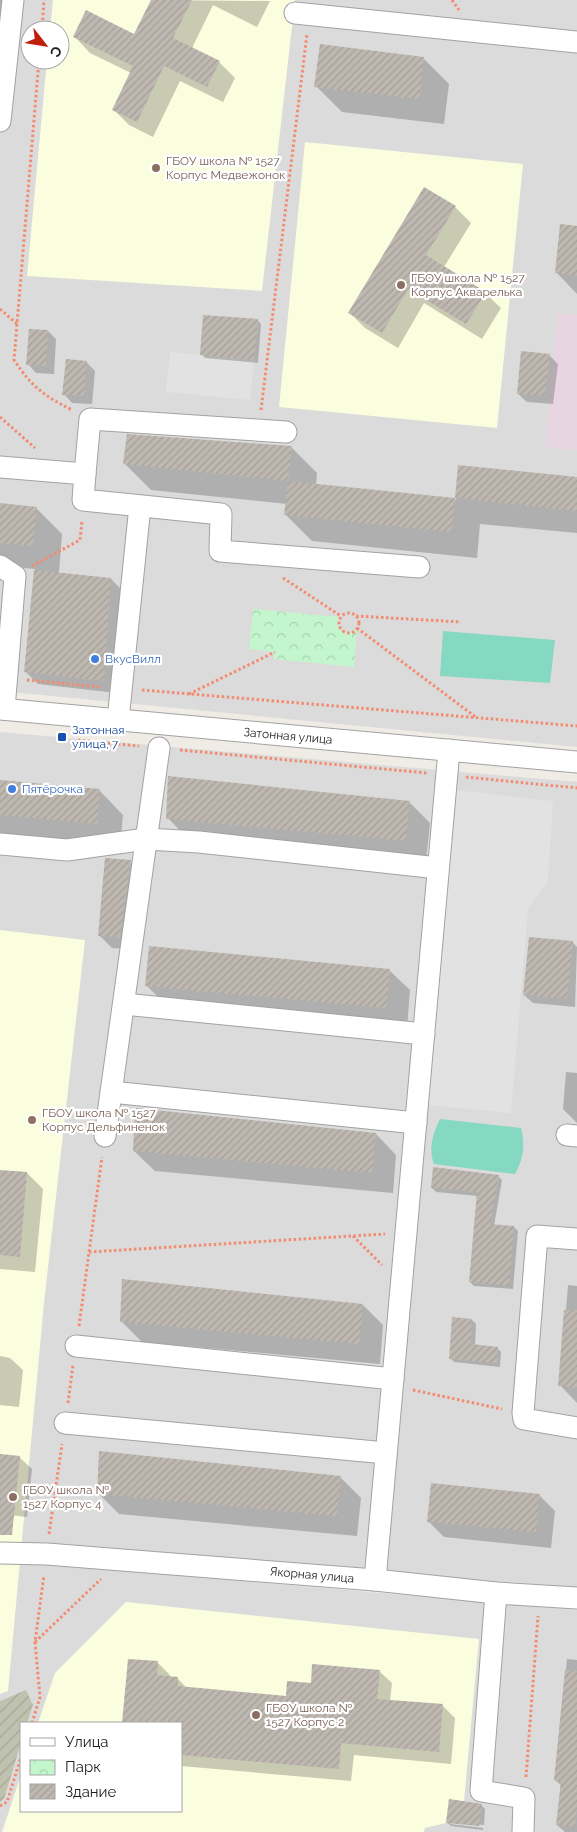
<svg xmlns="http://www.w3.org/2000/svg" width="577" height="1832" viewBox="0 0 577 1832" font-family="Raleway,sans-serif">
  <defs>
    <pattern id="construction-furrows" width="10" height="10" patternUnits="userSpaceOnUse" patternTransform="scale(1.25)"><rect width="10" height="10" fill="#c0c2b0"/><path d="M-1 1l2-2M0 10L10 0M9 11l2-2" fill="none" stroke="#a5a697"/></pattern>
    <pattern id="park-crowns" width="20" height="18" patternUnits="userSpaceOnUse" patternTransform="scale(1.25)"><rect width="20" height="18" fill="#c3f6cc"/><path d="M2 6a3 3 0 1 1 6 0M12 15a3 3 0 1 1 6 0" fill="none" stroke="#a7d2af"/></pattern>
    <pattern id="building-hatch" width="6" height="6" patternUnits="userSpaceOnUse" patternTransform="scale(1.25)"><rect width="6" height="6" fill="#beb8b1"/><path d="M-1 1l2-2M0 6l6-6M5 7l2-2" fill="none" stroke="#a39e98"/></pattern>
  </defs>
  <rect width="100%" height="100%" fill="#eeece4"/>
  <g fill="#dcdbdb" fill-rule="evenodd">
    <path d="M 0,0 L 577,0 L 577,747 L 0,691 ZM 30,30 L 60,30 L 60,60 L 30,60 Z"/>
    <path d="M 0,732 L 577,782 L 577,1587 L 37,1548 L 36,1563 L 577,1610 L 577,1832 L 0,1832 ZM 21,1723 L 181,1723 L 181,1811 L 21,1811 Z"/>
  </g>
  <polygon fill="#e7d6e2" points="558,313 577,315 577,450 545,447"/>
  <g fill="#fafdde">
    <polygon points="53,0 295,0 262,291 27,276 47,60 60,60 60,30 50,30"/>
    <polygon points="305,142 523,164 497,428 279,407"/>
    <polygon points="0,930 85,940 44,1303 8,1691 0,1694"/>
    <polygon points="126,1602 479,1639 464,1801 449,1800 446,1823 425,1828 424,1832 2,1832 21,1775 21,1811 181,1811 181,1723 38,1723 55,1673"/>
  </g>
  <polygon fill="url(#construction-furrows)" points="26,1690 33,1705 27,1723 21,1723 21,1743 4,1799 0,1802 0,1701"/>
  <polygon fill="url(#park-crowns)" points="253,609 338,617 337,625 341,631 348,634 357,629 354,667 274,659 274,652 249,649"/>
  <g fill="#86d9c1">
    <polygon points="443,631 555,640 550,683 440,676"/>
    <path d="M 440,1119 L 521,1128 C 525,1145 524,1158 515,1174 L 434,1164 C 428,1149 433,1133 440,1119 Z"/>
  </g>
  <g fill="#e2e2e2">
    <polygon points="170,352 254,360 250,400 166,392"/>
    <polygon points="455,790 553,801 548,881 528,909 511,1113 427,1105"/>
  </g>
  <g fill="#0003">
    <polygon points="0,0 5,0 0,50"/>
    <polygon points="152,0 270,1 257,27 213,5 192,48 219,62 235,78 223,102 180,81 153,137 129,125 113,109 131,73 90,53 75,37 135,36"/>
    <polygon points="423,58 449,84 444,124 342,112 316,86"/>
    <polygon points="455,207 471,223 444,267 485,293 501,308 482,339 424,303 398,348 365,328 349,312"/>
    <polygon points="577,227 577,294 557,273"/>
    <polygon points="257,320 261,324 258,363 205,358 201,354"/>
    <polygon points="48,331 56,339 54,374 36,373 28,364"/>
    <polygon points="549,355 558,364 553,404 527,402 518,394"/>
    <polygon points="87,363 95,371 92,404 72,403 64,394"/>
    <polygon points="291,447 317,473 316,485 456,500 459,466 577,478 577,533 480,524 477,558 312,541 286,515 287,504 151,490 125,464"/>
    <polygon points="0,504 36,508 62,534 59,573 111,579 123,591 116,693 38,684 26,672 35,569 0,566"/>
    <polygon points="0,782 99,790 123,815 120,847 0,837"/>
    <polygon points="409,802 430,823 426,861 188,839 168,818"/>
    <polygon points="130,861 143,874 132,949 112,948 100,936"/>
    <polygon points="572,942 577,947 575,1007 533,1003 524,995"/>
    <polygon points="389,970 410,990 407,1028 167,1006 146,985"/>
    <polygon points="566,1072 577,1073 577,1123 563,1109"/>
    <polygon points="376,1134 396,1155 393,1193 155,1171 134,1151"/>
    <polygon points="0,1171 27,1173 43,1189 35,1272 0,1269"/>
    <polygon points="498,1176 502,1180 494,1226 514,1227 518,1231 513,1289 474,1286 470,1282 478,1196 436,1192 432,1188"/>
    <polygon points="568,1285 577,1286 577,1403 560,1385"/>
    <polygon points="363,1305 383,1325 380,1364 142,1342 121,1321"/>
    <polygon points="472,1320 476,1324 475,1346 497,1348 501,1352 500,1367 454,1362 450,1358"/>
    <polygon points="0,1356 10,1358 23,1370 19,1407 0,1405"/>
    <polygon points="0,1455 19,1457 32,1469 27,1517 0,1514"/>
    <polygon points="340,1477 361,1498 357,1536 119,1514 98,1493"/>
    <polygon points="539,1495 555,1511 551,1548 444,1537 428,1521"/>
    <polygon points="567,1659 577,1660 577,1832 565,1832 557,1825 562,1786 555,1780"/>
    <polygon points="129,1660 157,1662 170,1675 169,1678 178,1679 187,1688 287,1697 312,1685 379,1671 392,1683 390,1701 443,1706 455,1718 451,1764 354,1755 351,1781 181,1766 181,1723 123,1723"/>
    <polygon points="481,1805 485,1809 484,1825 450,1822 450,1824 483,1828 483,1830 451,1826 447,1822"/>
  </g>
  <g fill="url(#building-hatch)">
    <polygon points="151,0 192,0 173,38 220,61 207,87 164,66 137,122 112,110 133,66 73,37 86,10 134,34"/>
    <polygon points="320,44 424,57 419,99 314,87"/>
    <polygon points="424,187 456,206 426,255 486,292 466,324 408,289 382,333 348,313"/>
    <polygon points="560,224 577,226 577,276 555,273"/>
    <polygon points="203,315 258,319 254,360 200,355"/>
    <polygon points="29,329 48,330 46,366 26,365"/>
    <polygon points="521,351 550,354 545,396 517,394"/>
    <polygon points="66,359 87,361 84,396 62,395"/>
    <polygon points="127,434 292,446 288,481 123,464"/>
    <polygon points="458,465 577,477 577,511 455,498"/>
    <polygon points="288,481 455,498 451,532 284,515"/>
    <polygon points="0,503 37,507 33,546 0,543"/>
    <polygon points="34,570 111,578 104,681 24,672"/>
    <polygon points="168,776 410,801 406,841 166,819"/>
    <polygon points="0,780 100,789 97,824 0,815"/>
    <polygon points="105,858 131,860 120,937 98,936"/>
    <polygon points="529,937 573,941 567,999 523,995"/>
    <polygon points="149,946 390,969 386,1008 145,986"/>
    <polygon points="135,1108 376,1133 372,1173 133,1151"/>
    <polygon points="433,1167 499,1175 490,1224 514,1226 509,1286 469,1282 477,1192 431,1188"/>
    <polygon points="0,1170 27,1172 20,1257 0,1255"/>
    <polygon points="122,1279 363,1304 359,1344 120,1322"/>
    <polygon points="564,1310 577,1310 577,1388 558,1386"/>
    <polygon points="452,1317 472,1319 471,1344 498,1347 497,1363 449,1359"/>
    <polygon points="99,1451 341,1476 337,1516 97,1494"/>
    <polygon points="0,1454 20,1456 12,1535 0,1535"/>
    <polygon points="431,1483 540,1494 536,1532 427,1522"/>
    <polygon points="128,1659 158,1661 157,1675 178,1677 178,1686 286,1696 287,1681 311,1683 312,1664 380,1670 377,1699 443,1704 439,1752 341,1743 339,1769 181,1755 181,1723 122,1723"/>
    <polygon points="565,1670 577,1671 577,1807 575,1827 556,1825 561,1781 554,1780"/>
    <polygon points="449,1799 482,1804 479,1826 446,1823"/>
  </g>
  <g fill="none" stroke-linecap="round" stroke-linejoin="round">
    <defs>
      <g id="minor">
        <polyline points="295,13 577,42"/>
        <polyline points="0,121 13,0"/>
        <polyline points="0,467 85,474 83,500 221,514 220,551 419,567"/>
        <polyline points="85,474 90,419 286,432"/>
        <polyline points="0,566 15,576 4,709"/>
        <polyline points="0,709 577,762"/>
        <polyline points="118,720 140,506"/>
        <polyline points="0,844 67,850 146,839 199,842 438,868"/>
        <polyline points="124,1004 424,1034"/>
        <polyline points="111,1092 416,1123"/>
        <polyline points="567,1135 577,1136"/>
        <polyline points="105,1136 159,748"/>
        <polyline points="577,1239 537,1236 523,1413 524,1419 577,1428"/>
        <polyline points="76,1346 393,1379"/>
        <polyline points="65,1423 386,1453"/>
        <polyline points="0,1553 47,1554 122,1560 375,1580 496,1593 577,1598"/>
        <polyline points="375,1580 449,750"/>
        <polyline points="496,1593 481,1791 524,1798 523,1832"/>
      </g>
    </defs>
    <use href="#minor" stroke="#a2a2a2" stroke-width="23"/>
    <g stroke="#f28c71" stroke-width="3" stroke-dasharray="2.5 2.5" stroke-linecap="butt">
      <polyline points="452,0 459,10"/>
      <polyline points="42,30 44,0"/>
      <path d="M 39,60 L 14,360 C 33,388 43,395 72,410"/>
      <polyline points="0,309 17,324"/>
      <polyline points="261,410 307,34"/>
      <polyline points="0,417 35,448"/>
      <polyline points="32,566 80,540 82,521"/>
      <polyline points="283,578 341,616"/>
      <circle cx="349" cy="623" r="10"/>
      <polyline points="356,616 461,622"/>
      <polyline points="357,628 477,718"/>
      <polyline points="27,680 101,687"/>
      <polyline points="142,690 577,726"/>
      <polyline points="189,694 275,652"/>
      <polyline points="78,740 139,746"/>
      <polyline points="180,750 427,773"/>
      <polyline points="466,777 577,788"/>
      <polyline points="353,1236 382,1265"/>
      <polyline points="89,1252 385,1234"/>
      <polyline points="79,1326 102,1157"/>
      <polyline points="413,1390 502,1409"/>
      <polyline points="68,1403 73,1365"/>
      <polyline points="49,1534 62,1444"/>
      <polyline points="35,1642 101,1579"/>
      <polyline points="32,1723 40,1697 35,1642 44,1575"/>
      <polyline points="526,1777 538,1616"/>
      <polyline points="0,1806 7,1802 21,1757"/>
    </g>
    <use href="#minor" stroke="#fff" stroke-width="21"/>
  </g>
  <g fill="#8d6e63" stroke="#fff" stroke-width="2">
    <circle cx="156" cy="168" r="5"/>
    <circle cx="401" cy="285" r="5"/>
    <circle cx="32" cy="1120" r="5"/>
    <circle cx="13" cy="1497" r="5"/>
    <circle cx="256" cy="1715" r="5"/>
  </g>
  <g fill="#3f7fe0" stroke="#fff" stroke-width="2">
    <circle cx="95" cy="659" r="5"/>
    <circle cx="12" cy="789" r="5"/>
  </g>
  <rect fill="#1a4fb4" stroke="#fff" stroke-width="2" x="57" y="732" width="10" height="10" rx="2.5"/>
  <g text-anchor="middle" stroke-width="4.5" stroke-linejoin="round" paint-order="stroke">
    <g font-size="12" fill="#785e54" stroke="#fff" text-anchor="start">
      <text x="166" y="165">ГБОУ школа № 1527<tspan x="166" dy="14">Корпус Медвежонок</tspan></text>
      <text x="411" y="282">ГБОУ школа № 1527<tspan x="411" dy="14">Корпус Акварелька</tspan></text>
      <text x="42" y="1117">ГБОУ школа № 1527<tspan x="42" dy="14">Корпус Дельфиненок</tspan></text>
      <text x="23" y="1494">ГБОУ школа №<tspan x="23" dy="14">1527 Корпус 4</tspan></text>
      <text x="266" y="1712">ГБОУ школа №<tspan x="266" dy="14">1527 Корпус 2</tspan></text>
    </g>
    <g font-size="12" fill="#366cbe" stroke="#fff" text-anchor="start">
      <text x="105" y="663">ВкусВилл</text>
      <text x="22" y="793">Пятёрочка</text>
    </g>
    <g font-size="12" fill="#164399" stroke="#fff" text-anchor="start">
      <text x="72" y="734">Затонная<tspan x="72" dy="14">улица, 7</tspan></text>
    </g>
    <g font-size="12" fill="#1e1e1e" stroke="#fff">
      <text transform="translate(288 736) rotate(5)" y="4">Затонная улица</text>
      <text transform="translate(312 1575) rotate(5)" y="4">Якорная улица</text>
    </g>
  </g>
  <rect x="20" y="1722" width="162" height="90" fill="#ffffff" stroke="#a5a5a5"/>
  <rect x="30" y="1738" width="25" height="8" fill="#ffffff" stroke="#a5a5a5"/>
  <text x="65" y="1747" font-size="15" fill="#1e1e1e">Улица</text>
  <rect x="30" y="1760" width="25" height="15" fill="url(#park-crowns)" stroke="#a5a5a5"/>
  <text x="65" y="1772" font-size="15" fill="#1e1e1e">Парк</text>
  <rect x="30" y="1784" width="25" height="15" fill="url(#building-hatch)" stroke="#a5a5a5"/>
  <text x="65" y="1797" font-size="15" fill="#1e1e1e">Здание</text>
  <g transform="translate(45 45) rotate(121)"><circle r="24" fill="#ffffff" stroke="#a5a5a5"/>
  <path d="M0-4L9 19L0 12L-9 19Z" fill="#c01d0b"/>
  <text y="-8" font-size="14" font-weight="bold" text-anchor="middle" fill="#1e1e1e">С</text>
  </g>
</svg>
